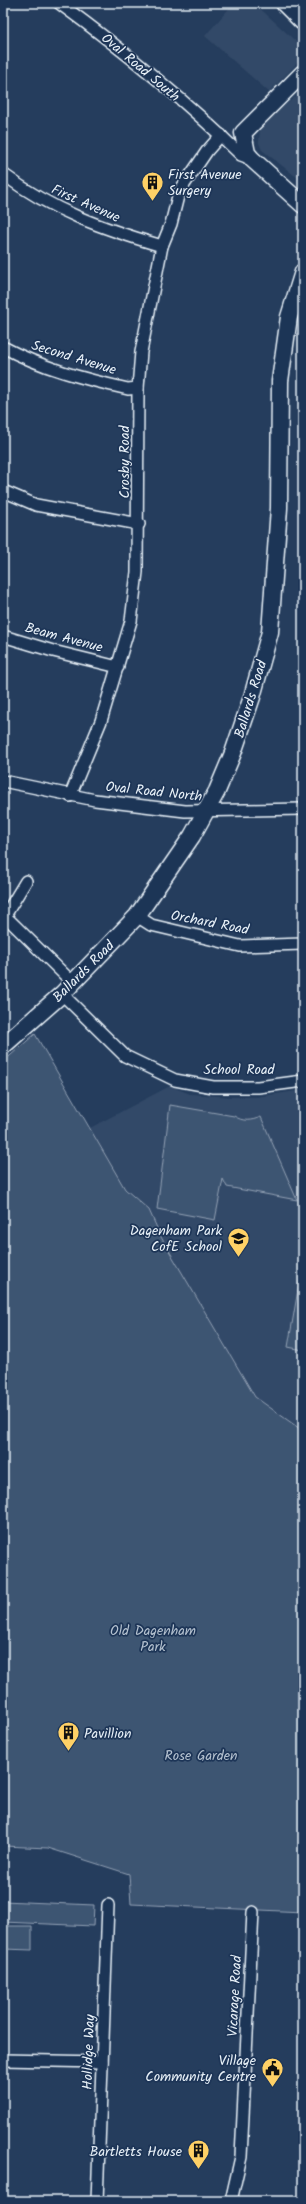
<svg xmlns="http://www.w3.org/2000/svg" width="306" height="2204" viewBox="0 0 306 2204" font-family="Kalam,sans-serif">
  <rect width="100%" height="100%" fill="#253d5d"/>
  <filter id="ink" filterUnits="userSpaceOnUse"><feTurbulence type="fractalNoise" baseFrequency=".025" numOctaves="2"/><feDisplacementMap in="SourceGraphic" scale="8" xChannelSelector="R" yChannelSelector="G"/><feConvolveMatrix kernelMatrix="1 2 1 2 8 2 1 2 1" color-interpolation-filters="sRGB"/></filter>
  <g filter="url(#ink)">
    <g fill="#334a68">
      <polygon points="234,3 254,3 303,48 303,57 269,92 205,36"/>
      <polygon points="303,90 303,182 262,150 259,143 260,130 270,118"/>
      <polygon points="170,1086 190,1094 230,1097 257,1097 303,1090 303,1431 255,1397 163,1241 149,1210 125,1189 90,1128"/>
    </g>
    <g fill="#3e5472" stroke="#93a2b5">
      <polygon points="35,1034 125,1189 149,1210 161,1237 255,1397 303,1431 303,1912 131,1904 129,1874 48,1848 3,1846 3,1062"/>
      <path d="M 170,1105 L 234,1116 C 243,1122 251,1121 261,1117 L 297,1200 L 227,1187 L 223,1179 L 215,1220 L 157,1209 Z"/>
      <polygon points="303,1261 303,1350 288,1347"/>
      <polygon points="3,1901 94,1905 93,1926 3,1922"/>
      <polygon points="3,1926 32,1926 32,1950 3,1949"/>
    </g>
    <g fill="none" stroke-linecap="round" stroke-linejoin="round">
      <defs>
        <g id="street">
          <path d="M 59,3 C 122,49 185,100 241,155 L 252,159"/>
          <path d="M 3,174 C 52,211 104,229 162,246"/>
          <path d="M 3,347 C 42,368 84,379 128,389 L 138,388"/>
          <polyline points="3,491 36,505 139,524"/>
          <polyline points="3,636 53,651 118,667"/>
          <polyline points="3,781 95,800 185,811 303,809"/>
          <polyline points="70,796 101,721 131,621 137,572 138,388 141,352 162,246 171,224 179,192 207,151 221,135"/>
          <polyline points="5,916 73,983"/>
          <polyline points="137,916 151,925 240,946 303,944"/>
          <polyline points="3,919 26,881"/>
          <polyline points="62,994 125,1056 175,1080 213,1087 258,1087 303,1081"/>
          <polyline points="3,2060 102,2062"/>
          <polyline points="97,2201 108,1905"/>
          <polyline points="231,2201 241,2157 253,1912"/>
        </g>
        <g id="secondary">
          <polyline points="303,73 243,133 247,153 252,159 303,205"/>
          <polyline points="3,1046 62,994 137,916 192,836 217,791 233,753 252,697 270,632 279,508 280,381 289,317 303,272"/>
        </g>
        <polyline id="primary" points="285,3 303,21"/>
      </defs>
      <use href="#street" stroke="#e8f1f8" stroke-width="14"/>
      <use href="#secondary" stroke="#e8f1f8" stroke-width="19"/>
      <use href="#primary" stroke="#e8f1f8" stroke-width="21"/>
      <use href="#street" stroke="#1d3557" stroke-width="11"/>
      <use href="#secondary" stroke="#1d3557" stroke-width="16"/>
      <use href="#primary" stroke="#1d3557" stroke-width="18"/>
    </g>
  </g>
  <defs>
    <symbol id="building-pin" viewBox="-11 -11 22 30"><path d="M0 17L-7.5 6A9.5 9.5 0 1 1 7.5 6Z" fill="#ffd166" stroke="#1d3557"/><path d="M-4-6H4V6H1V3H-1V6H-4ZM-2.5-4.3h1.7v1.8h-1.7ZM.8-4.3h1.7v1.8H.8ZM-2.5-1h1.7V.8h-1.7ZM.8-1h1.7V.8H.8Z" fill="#111"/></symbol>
    <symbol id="school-pin" viewBox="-11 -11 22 30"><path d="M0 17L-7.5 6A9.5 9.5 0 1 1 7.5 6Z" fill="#ffd166" stroke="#1d3557"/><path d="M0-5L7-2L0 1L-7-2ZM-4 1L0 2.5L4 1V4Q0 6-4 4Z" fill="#111"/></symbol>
    <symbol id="civic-pin" viewBox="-11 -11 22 30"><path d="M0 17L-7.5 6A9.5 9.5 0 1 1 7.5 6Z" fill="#ffd166" stroke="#1d3557"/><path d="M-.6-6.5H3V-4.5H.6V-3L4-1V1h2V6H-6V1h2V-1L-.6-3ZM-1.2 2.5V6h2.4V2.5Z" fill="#111"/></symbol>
  </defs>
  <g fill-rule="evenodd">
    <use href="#building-pin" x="140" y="170" width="25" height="34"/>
    <use href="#school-pin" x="226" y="1226" width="25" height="34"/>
    <use href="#building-pin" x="56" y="1720" width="25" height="34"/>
    <use href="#civic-pin" x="260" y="2056" width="25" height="34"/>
    <use href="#building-pin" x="186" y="2138" width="25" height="34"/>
  </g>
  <g text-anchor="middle" stroke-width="3.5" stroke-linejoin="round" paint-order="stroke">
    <g font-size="14" fill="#e8f1f8" stroke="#1d3557">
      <text transform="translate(141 67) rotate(40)" y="5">Oval Road South</text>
      <text transform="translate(86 203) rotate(24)" y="5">First Avenue</text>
      <text transform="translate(74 357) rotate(17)" y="5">Second Avenue</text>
      <text transform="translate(124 462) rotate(-90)" y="5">Crosby Road</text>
      <text transform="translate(64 637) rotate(15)" y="5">Beam Avenue</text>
      <text transform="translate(250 699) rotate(-73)" y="5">Ballards Road</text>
      <text transform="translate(154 791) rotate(6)" y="5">Oval Road North</text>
      <text transform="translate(210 922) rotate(11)" y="5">Orchard Road</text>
      <text transform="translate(83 971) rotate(-45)" y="5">Ballards Road</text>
      <text x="239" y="1074">School Road</text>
      <text transform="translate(234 1996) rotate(-87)" y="5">Vicarage Road</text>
      <text transform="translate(88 2052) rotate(-88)" y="5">Hollidge Way</text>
    </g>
    <g font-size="14" fill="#e8f1f8" stroke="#1d3557" text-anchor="end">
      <text x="168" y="179" text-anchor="start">First Avenue<tspan x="168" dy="16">Surgery</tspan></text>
      <text x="222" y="1235">Dagenham Park<tspan x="222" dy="16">CofE School</tspan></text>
      <text x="84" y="1738" text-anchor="start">Pavillion</text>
      <text x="256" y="2065">Village<tspan x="256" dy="16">Community Centre</tspan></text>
      <text x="182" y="2156">Bartletts House</text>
    </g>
    <g font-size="14" fill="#b5c2d0" stroke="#1d3557">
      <text x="153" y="1635">Old Dagenham<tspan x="153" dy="16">Park</tspan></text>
      <text x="201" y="1760">Rose Garden</text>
    </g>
  </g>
  <rect width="306" height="2204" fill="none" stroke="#1d3557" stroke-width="16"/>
  <rect x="8" y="8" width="290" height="2188" fill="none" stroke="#e8f1f8" stroke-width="1.5" filter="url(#ink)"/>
</svg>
